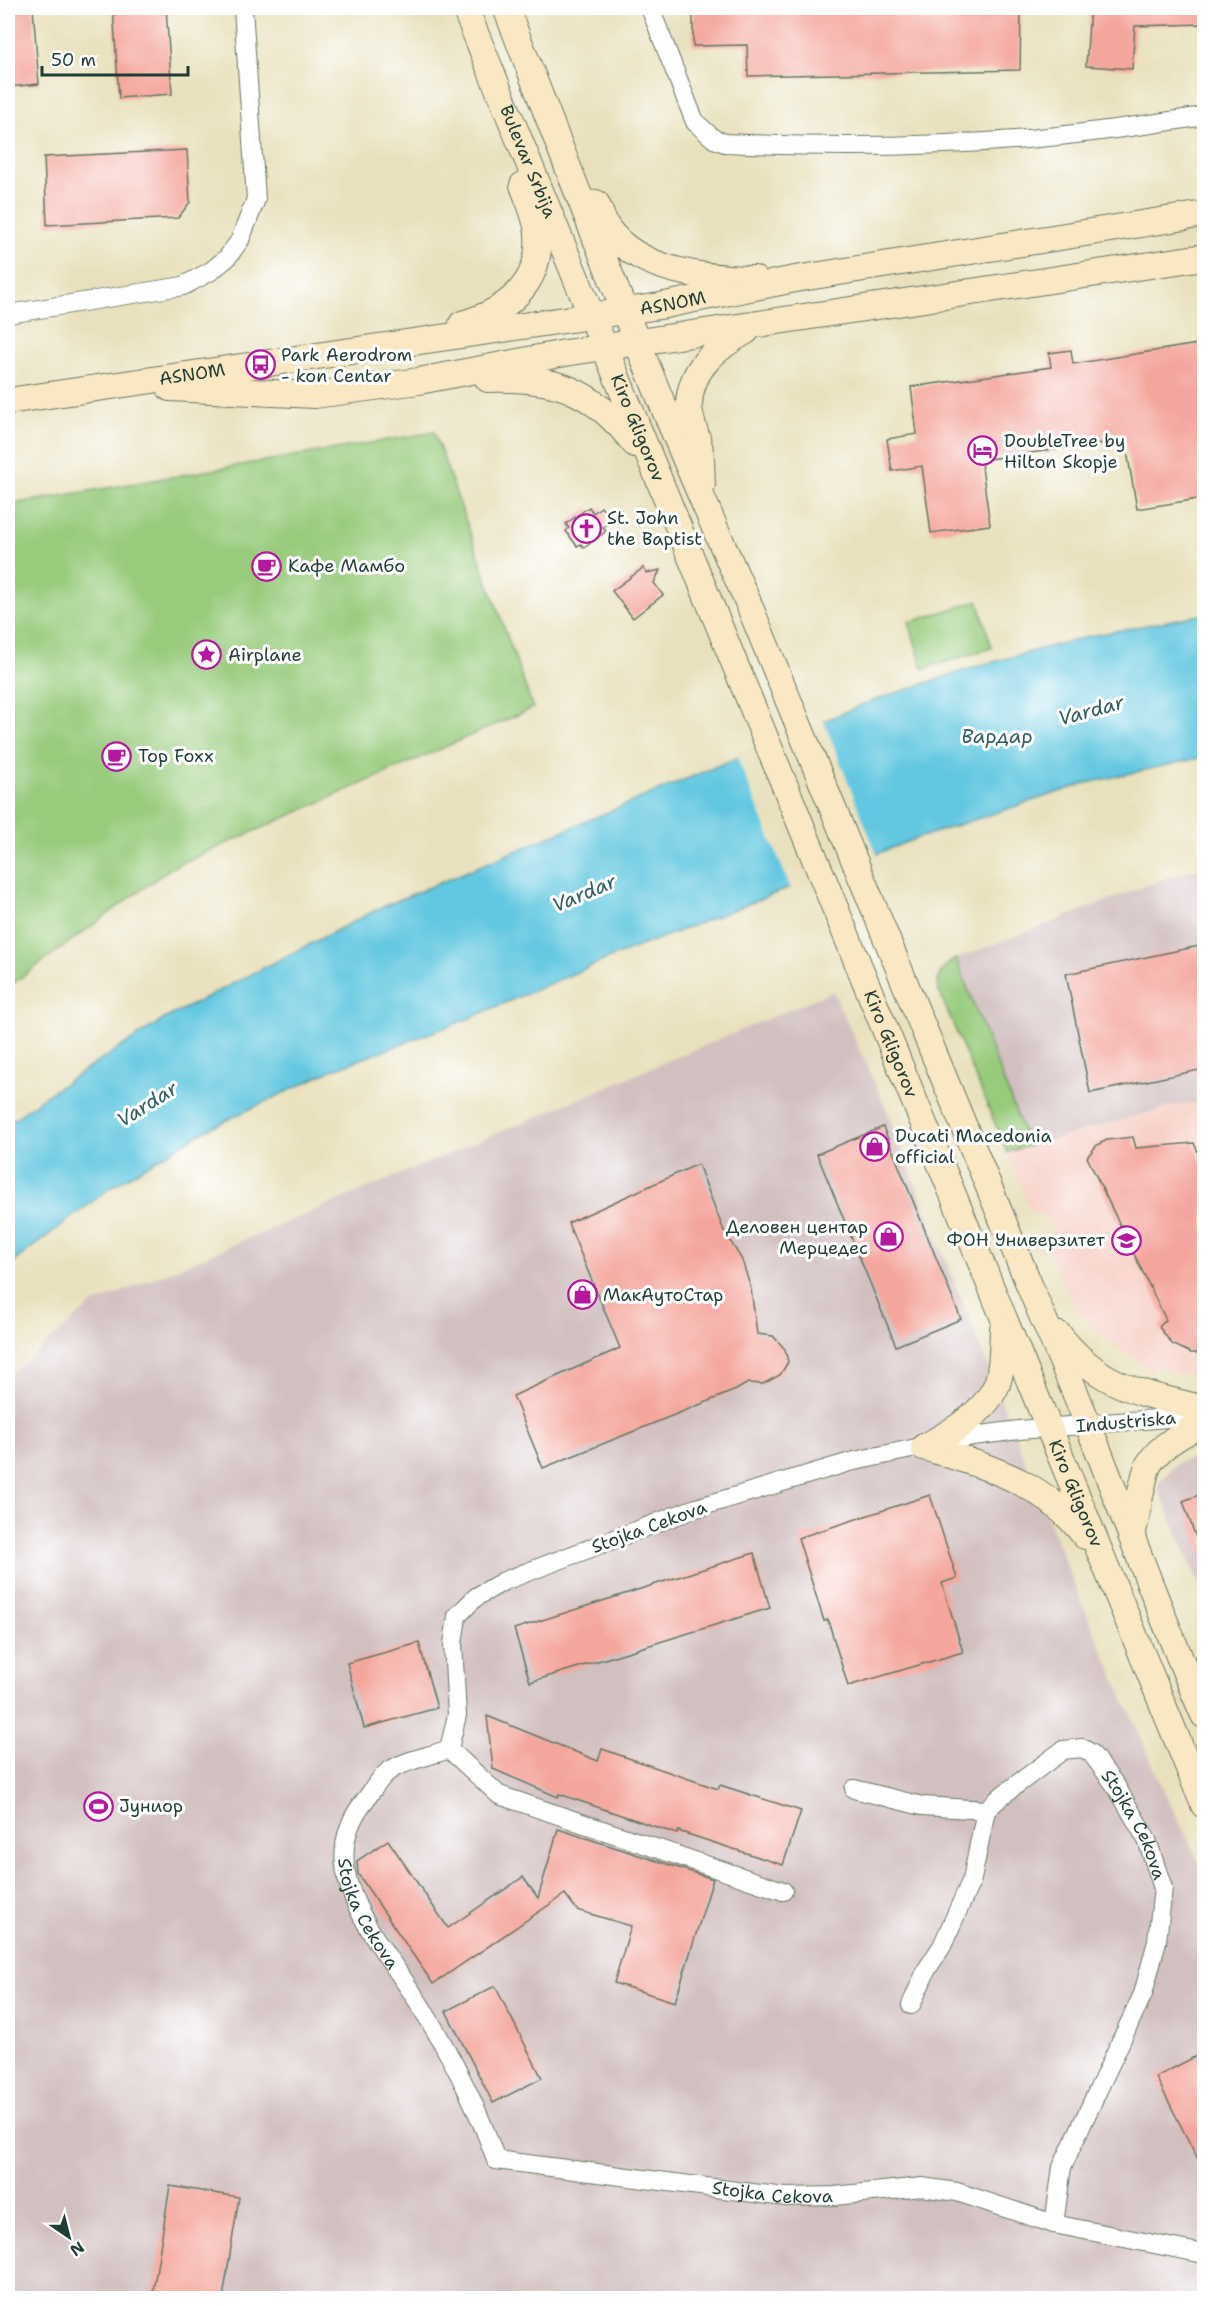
<svg xmlns="http://www.w3.org/2000/svg" width="1212" height="2306" viewBox="0 0 1212 2306" font-family="'Shantell Sans',sans-serif">
  <rect width="100%" height="100%" fill="#fff"/>
  <filter id="ink" filterUnits="userSpaceOnUse"><feTurbulence type="fractalNoise" baseFrequency=".0167" numOctaves="2"/><feDisplacementMap in="SourceGraphic" scale="12" xChannelSelector="R" yChannelSelector="G"/><feConvolveMatrix kernelMatrix="1 2 1 2 8 2 1 2 1" color-interpolation-filters="sRGB"/></filter>
  <filter id="wash" filterUnits="userSpaceOnUse"><feTurbulence type="fractalNoise" baseFrequency=".008" numOctaves="4" result="noise"/><feDisplacementMap in="SourceGraphic" scale="24" xChannelSelector="R" yChannelSelector="G"/><feGaussianBlur stdDeviation="1.35" result="paint"/><feColorMatrix in="noise" values="0 0 0 0 0 0 0 0 0 0 0 0 0 0 0 0 0 1.4 0 .05"/><feComposite in="paint" operator="in"/></filter>
  <g filter="url(#wash)">
    <rect width="100%" height="100%" fill="#e9e1bd"/>
    <polygon fill="#f7d1c7" points="1204,1101 1204,1374 1175,1374 1157,1365 1151,1371 1104,1338 1078,1312 1047,1251 1046,1242 1053,1232 1046,1217 1030,1210 1007,1152 1172,1106"/>
    <g fill="#d2bfc0">
      <polygon points="1204,867 1204,1101 1172,1106 1029,1146 956,959 1174,875"/>
      <polygon points="833,991 884,1104 1076,1589 1166,1795 1204,1872 1204,2298 8,2298 8,1377 91,1305"/>
      <polygon points="1204,1454 1204,1597 1157,1485 1177,1463"/>
    </g>
    <g fill="#98cb7b" stroke="#5c8458" stroke-width="1.5">
      <polygon points="434,432 533,708 171,868 8,987 8,505"/>
      <polygon points="978,601 992,648 923,669 909,622"/>
      <path d="M 956,959 L 1029,1146 L 1007,1152 L 939,991 C 935,976 943,966 956,959 Z"/>
    </g>
    <polygon fill="#62c7e0" stroke="#40828a" stroke-width="1.5" points="1204,614 1204,757 1087,783 912,840 612,957 465,1020 332,1070 204,1131 113,1186 8,1266 8,1124 45,1096 166,1018 380,908 869,702 978,666 1090,636"/>
    <polygon fill="#e9e1bd" points="823,719 878,857 792,891 737,757"/>
    <g id="blocks">
      <g fill="#f4a69c">
        <polygon points="8,8 33,8 39,84 8,87"/>
        <polygon points="113,8 166,8 172,94 119,98"/>
        <polygon points="693,8 1021,8 1020,70 748,76 747,45 693,46"/>
        <polygon points="1090,8 1203,8 1204,24 1135,26 1132,69 1086,66"/>
        <polygon points="187,150 190,202 178,218 47,225 44,157"/>
        <polygon points="1204,343 1204,498 1137,509 1125,440 981,460 990,525 931,533 922,466 892,471 887,439 917,434 911,387 1051,367 1049,353 1071,350 1073,364"/>
        <polygon points="589,507 593,513 601,507 612,521 603,527 606,531 584,548 581,544 577,546 566,531 569,528 566,524"/>
        <polygon points="643,568 647,573 660,570 654,583 663,595 633,618 612,591"/>
        <polygon points="1204,945 1204,1069 1090,1093 1066,974"/>
        <polygon points="883,1127 961,1319 896,1346 817,1154"/>
        <polygon points="1133,1137 1136,1148 1194,1143 1204,1166 1204,1353 1191,1353 1172,1344 1159,1327 1166,1320 1087,1157 1097,1145 1107,1140"/>
        <polygon points="698,1164 724,1231 742,1260 751,1289 757,1334 773,1336 785,1349 788,1362 780,1375 763,1384 748,1383 736,1390 543,1468 513,1396 620,1348 568,1223"/>
        <polygon points="1204,1493 1204,1554 1202,1555 1183,1501"/>
        <polygon points="930,1495 957,1578 942,1583 963,1652 848,1686 828,1620 824,1621 798,1538"/>
        <polygon points="754,1553 770,1608 530,1682 514,1629"/>
        <polygon points="419,1643 437,1708 364,1728 347,1663"/>
        <polygon points="487,1716 598,1761 602,1749 718,1789 720,1785 801,1811 783,1865 678,1831 677,1834 559,1794 558,1797 493,1769"/>
        <polygon points="558,1829 713,1879 675,2002 614,1983 631,1926 577,1910 565,1894 433,1984 358,1874 357,1861 388,1840 448,1928 523,1877 538,1898"/>
        <polygon points="495,1986 542,2078 493,2103 446,2011"/>
        <polygon points="1204,2052 1204,2171 1156,2077"/>
        <polygon points="170,2186 239,2197 223,2298 152,2298"/>
      </g>
    </g>
  </g>
  <g filter="url(#ink)">
    <use href="#blocks" fill-opacity="0" stroke="#667664" stroke-width="1.5"/>
    <g fill="none" stroke-linecap="round" stroke-linejoin="round">
      <defs>
        <g id="street">
          <path d="M 650,8 L 695,122 L 714,139 L 725,143 C 826,148 927,147 1027,139 C 1087,134 1146,125 1204,116"/>
          <polyline points="8,314 183,286 211,271 227,258 240,240 256,199 243,8"/>
          <path id="s1" d="M 1204,1415 L 1019,1430 L 973,1436 L 850,1462 L 696,1508 L 504,1581 L 476,1597 L 457,1616 L 453,1644 L 457,1715 L 449,1749 C 431,1756 405,1760 389,1771 C 380,1777 372,1791 366,1799 C 307,1870 383,1944 420,2005 C 451,2055 477,2105 496,2160 L 785,2197 L 834,2196 L 922,2187 L 957,2192 L 1054,2224 L 1204,2254"/>
          <polyline points="449,1749 499,1795 783,1891"/>
          <polyline points="854,1789 922,1806 986,1810"/>
          <path id="s2" d="M 911,2005 L 927,1969 L 942,1946 L 972,1879 L 986,1810 L 1004,1794 L 1063,1750 L 1082,1748 L 1091,1753 L 1116,1786 L 1147,1840 L 1163,1888 L 1157,1941 L 1143,1994 L 1062,2167 L 1054,2224"/>
        </g>
        <g id="secondary">
          <path id="s3" d="M 465,8 L 1204,1805"/>
          <path d="M 506,8 C 583,206 659,406 747,600 L 1040,1311 C 1100,1443 1145,1582 1204,1715"/>
          <path d="M 596,203 C 600,211 603,222 608,229 C 639,272 706,278 754,279"/>
          <path d="M 462,324 C 506,312 542,284 538,234 C 537,218 528,200 523,185"/>
          <path d="M 488,379 C 557,377 592,389 635,444"/>
          <polyline points="170,388 315,395 419,381 565,353 1204,257"/>
          <path id="s4" d="M 8,401 L 660,306 L 795,279 L 1204,214"/>
          <path d="M 702,484 C 701,473 702,461 700,451 C 698,436 689,420 689,405 C 690,368 717,347 746,331"/>
          <path d="M 1059,1335 C 1101,1389 1143,1393 1204,1409"/>
          <path d="M 924,1447 C 987,1467 1044,1481 1085,1536"/>
          <path d="M 924,1447 C 951,1433 985,1413 997,1384 C 1003,1367 1002,1347 1003,1329"/>
          <path d="M 1132,1537 C 1136,1520 1142,1477 1149,1464 C 1160,1445 1185,1432 1204,1423"/>
        </g>
      </defs>
      <use href="#street" stroke="#667664" stroke-width="20"/>
      <use href="#secondary" stroke="#667664" stroke-width="28"/>
      <use href="#street" stroke="#fff" stroke-width="18"/>
      <use href="#secondary" stroke="#fae7c3" stroke-width="26"/>
    </g>
  </g>
  <defs>
    <symbol id="bus-ring" viewBox="-11 -11 22 22"><circle r="9.5" fill="#fff" stroke="#b5179e" stroke-width="1.5"/><path d="M-5-6H5V4H4V6H2V4H-2V6H-4V4H-5ZM-3.5-4V0h7V-4ZM-3.5 1.2v1.5H-2V1.2ZM2 1.2v1.5H3.5V1.2Z" fill="#b5179e"/></symbol>
    <symbol id="hotel-ring" viewBox="-11 -11 22 22"><circle r="9.5" fill="#fff" stroke="#b5179e" stroke-width="1.5"/><path d="M-6-4.5h1.5V1H6V5H4.5V3h-9V5H-6ZM-4 0a1.8 1.8 0 1 1 3.6 0ZM.5 0V-2.5h3Q6-2.5 6 0Z" fill="#b5179e"/></symbol>
    <symbol id="church-ring" viewBox="-11 -11 22 22"><circle r="9.5" fill="#fff" stroke="#b5179e" stroke-width="1.5"/><path d="M-1.2-6h2.4v3.5h3.3v2.4h-3.3V6h-2.4V-.1h-3.3v-2.4h3.3Z" fill="#b5179e"/></symbol>
    <symbol id="cafe-ring" viewBox="-11 -11 22 22"><circle r="9.5" fill="#fff" stroke="#b5179e" stroke-width="1.5"/><path d="M-5.5-4.5H6V0H3Q3 3.5 0 3.5H-2.5Q-5.5 3.5-5.5 0ZM3-3.2v2h1.7v-2ZM-6 4.5H4V6H-6Z" fill="#b5179e"/></symbol>
    <symbol id="sight-ring" viewBox="-11 -11 22 22"><circle r="9.5" fill="#fff" stroke="#b5179e" stroke-width="1.5"/><path d="M0-6L1.8-2.2L6-1.7L2.9 1.2L3.7 5.4L0 3.3L-3.7 5.4L-2.9 1.2L-6-1.7L-1.8-2.2Z" fill="#b5179e"/></symbol>
    <symbol id="shop-ring" viewBox="-11 -11 22 22"><circle r="9.5" fill="#fff" stroke="#b5179e" stroke-width="1.5"/><path d="M-5-2.5h2.3a2.7 3.5 0 0 1 5.4 0H5L5.5 6h-11ZM-1.5-2.5h3a1.5 2.3 0 0 0-3 0Z" fill="#b5179e"/></symbol>
    <symbol id="university-ring" viewBox="-11 -11 22 22"><circle r="9.5" fill="#fff" stroke="#b5179e" stroke-width="1.5"/><path d="M0-5L7-2L0 1L-7-2ZM-4 1L0 2.5L4 1V4Q0 6-4 4Z" fill="#b5179e"/></symbol>
    <symbol id="stadium-ring" viewBox="-11 -11 22 22"><circle r="9.5" fill="#fff" stroke="#b5179e" stroke-width="1.5"/><path d="M0-5a6.5 5 0 1 0 0 10a6.5 5 0 1 0 0-10ZM-3.5-1.8h7v3.6h-7Z" fill="#b5179e"/></symbol>
  </defs>
  <g fill-rule="evenodd">
    <use href="#bus-ring" x="244" y="348" width="33" height="33"/>
    <use href="#hotel-ring" x="966" y="434" width="33" height="33"/>
    <use href="#church-ring" x="570" y="512" width="33" height="33"/>
    <use href="#cafe-ring" x="250" y="550" width="33" height="33"/>
    <use href="#sight-ring" x="190" y="638" width="33" height="33"/>
    <use href="#cafe-ring" x="100" y="740" width="33" height="33"/>
    <use href="#shop-ring" x="858" y="1130" width="33" height="33"/>
    <use href="#shop-ring" x="872" y="1220" width="33" height="33"/>
    <use href="#university-ring" x="1110" y="1224" width="33" height="33"/>
    <use href="#shop-ring" x="566" y="1278" width="33" height="33"/>
    <use href="#stadium-ring" x="82" y="1790" width="33" height="33"/>
  </g>
  <g text-anchor="middle" stroke-width="6" stroke-linejoin="round" paint-order="stroke">
    <g font-size="18" fill="#1f3d34" stroke="#fff">
      <text dy="6" stroke="none"><textPath href="#s3" startOffset="166">Bulevar Srbija</textPath></text>
      <text dy="6" stroke="none"><textPath href="#s4" startOffset="672">ASNOM</textPath></text>
      <text dy="6" stroke="none"><textPath href="#s4" startOffset="186">ASNOM</textPath></text>
      <text dy="6" stroke="none"><textPath href="#s3" startOffset="454">Kiro Gligorov</textPath></text>
      <text dy="6" stroke="none"><textPath href="#s3" startOffset="1120">Kiro Gligorov</textPath></text>
      <text transform="translate(1126 1422) rotate(-5)" y="6">Industriska</text>
      <text dy="6" stroke="none"><textPath href="#s3" startOffset="1606">Kiro Gligorov</textPath></text>
      <text transform="translate(649 1527) rotate(-20)" y="6">Stojka Cekova</text>
      <text dy="6" stroke="none"><textPath href="#s2" startOffset="422">Stojka Cekova</textPath></text>
      <text dy="6" stroke="none"><textPath href="#s1" startOffset="1143">Stojka Cekova</textPath></text>
      <text dy="6" stroke="none"><textPath href="#s1" startOffset="1701">Stojka Cekova</textPath></text>
    </g>
    <g font-size="18" fill="#1f3d34" stroke="#fff" text-anchor="start">
      <text x="281" y="361">Park Aerodrom<tspan x="281" dy="21">- kon Centar</tspan></text>
      <text x="1004" y="447">DoubleTree by<tspan x="1004" dy="21">Hilton Skopje</tspan></text>
      <text x="607" y="524">St. John<tspan x="607" dy="21">the Baptist</tspan></text>
      <text x="288" y="572">Кафе Мамбо</text>
      <text x="228" y="661">Airplane</text>
      <text x="138" y="762">Top Foxx</text>
      <text x="895" y="1142">Ducati Macedonia<tspan x="895" dy="21">official</tspan></text>
      <text x="868" y="1233" text-anchor="end">Деловен центар<tspan x="868" dy="21">Мерцедес</tspan></text>
      <text x="1105" y="1246" text-anchor="end">ФОН Универзитет</text>
      <text x="603" y="1301">МакАутоСтар</text>
      <text x="119" y="1812">Јуниор</text>
    </g>
    <g font-size="20" font-style="italic" fill="#30605f" stroke="#fff">
      <text transform="translate(1091 710) rotate(-15)" y="7">Vardar</text>
      <text x="997" y="743">Вардар</text>
      <text transform="translate(584 893) rotate(-23)" y="7">Vardar</text>
      <text transform="translate(147 1104) rotate(-32)" y="7">Vardar</text>
    </g>
  </g>
  <rect width="1212" height="2306" fill="none" stroke="#fff" stroke-width="30"/>
  <g transform="translate(69 2237) rotate(145)" stroke="#ffffff" stroke-width="4.5" paint-order="stroke">
  <path d="M0-4.5L10 22L0 15L-10 22Z" fill="#1f3d34"/>
  <text y="-9" font-size="16" font-weight="bold" text-anchor="middle" fill="#1f3d34">N</text>
  </g>
  <path d="M42 66v9h146v-9" fill="none" stroke="#1f3d34" stroke-width="3"/>
  <text x="51" y="66" font-size="18" fill="#1f3d34" stroke="#ffffff" stroke-width="4.5" paint-order="stroke">50 m</text>
</svg>
